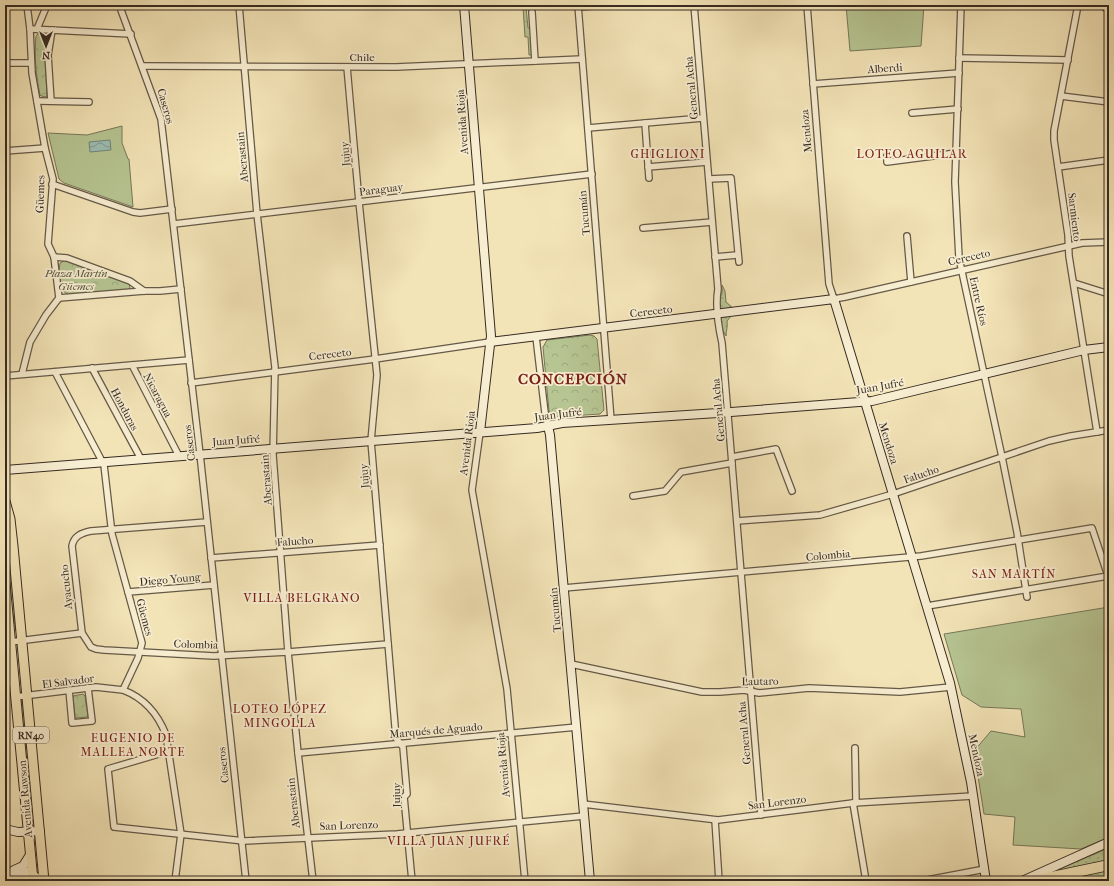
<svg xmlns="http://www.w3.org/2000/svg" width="1114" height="886" viewBox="0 0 1114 886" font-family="'IM FELL French Canon',serif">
  <defs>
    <pattern id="grass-dots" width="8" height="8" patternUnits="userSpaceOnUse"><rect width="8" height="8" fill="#b6c592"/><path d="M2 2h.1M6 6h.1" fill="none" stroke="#9da97e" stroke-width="1.8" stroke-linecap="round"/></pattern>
    <pattern id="forest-crowns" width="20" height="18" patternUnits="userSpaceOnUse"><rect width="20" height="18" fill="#b6c592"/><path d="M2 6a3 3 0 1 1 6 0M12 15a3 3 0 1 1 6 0" fill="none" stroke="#9da97e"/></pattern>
    <pattern id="water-waves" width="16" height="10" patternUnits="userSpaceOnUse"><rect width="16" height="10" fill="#9cbeb3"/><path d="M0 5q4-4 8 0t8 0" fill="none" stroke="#809b91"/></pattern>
  </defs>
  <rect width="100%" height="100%" fill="#f3e4b7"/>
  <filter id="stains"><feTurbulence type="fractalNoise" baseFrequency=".005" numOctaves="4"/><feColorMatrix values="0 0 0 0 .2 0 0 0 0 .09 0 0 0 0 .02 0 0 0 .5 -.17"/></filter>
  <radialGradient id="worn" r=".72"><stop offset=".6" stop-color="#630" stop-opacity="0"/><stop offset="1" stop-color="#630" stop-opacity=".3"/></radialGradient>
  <g fill="url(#grass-dots)" stroke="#76785a">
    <polygon points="722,285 725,291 726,302 733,308 719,309 719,299 722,293"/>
    <path d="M 732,315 L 727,321 C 728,327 726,331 726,336 C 723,330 718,324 721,317 Z"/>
    <polygon points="8,552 10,552 16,631 11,604 6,557"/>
    <polygon points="20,701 23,701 35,823 31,823"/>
    <polygon points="1109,848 1109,860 1045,875"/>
    <polygon points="1109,868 1109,880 1106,881 1046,881"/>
  </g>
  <g fill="url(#forest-crowns)" stroke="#76785a">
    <polygon points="510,5 529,5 529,7 526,7 528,28 531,28 533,55 529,55 528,37 525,37 523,7 510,8"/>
    <path d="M 38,34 L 48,36 L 45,55 L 47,97 L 41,96 L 40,95 C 36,75 34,56 36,36 Z"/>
    <polygon points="66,260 129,283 130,288 127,290 68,295 61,289 59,270 60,263"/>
    <polygon points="590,335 594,336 597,339 604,410 600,414 554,417 549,411 543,347 547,340"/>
    <polygon points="83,694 85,696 88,715 87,717 76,718 75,717 73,698 73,696"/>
    <polygon points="28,874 30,881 5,881 5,876"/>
  </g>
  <g fill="#b6c592" stroke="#76785a">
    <polygon points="846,5 924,5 921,46 850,51"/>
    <polygon points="122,126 122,143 128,159 129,159 133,207 64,183 59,179 48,133 87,135"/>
    <polygon points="1109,607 1109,837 1081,849 1013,845 1015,817 984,814 974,751 991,731 1025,737 1021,709 981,707 962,695 944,634"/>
  </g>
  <polygon fill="url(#water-waves)" stroke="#738379" points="110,140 111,150 90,152 89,142"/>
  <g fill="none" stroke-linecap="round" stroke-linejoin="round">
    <defs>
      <g id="street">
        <polyline points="121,5 121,10 161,119 200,454 246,881"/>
        <polyline points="239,5 257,214 275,367 273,455 288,652 298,753 313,881"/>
        <polyline points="578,5 611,420"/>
        <path d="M 694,5 L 718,289 C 715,307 718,325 722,343 L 761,815"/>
        <polyline points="807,5 829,284 834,299 845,297 1082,243 1109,242"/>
        <polyline points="961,5 955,182 959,258 1002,457 1017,532 1027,597"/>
        <polyline points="1078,5 1054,131 1054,140 1068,235 1069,256 1097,432"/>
        <polyline points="1102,5 1109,11"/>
        <polyline points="578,7 607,5"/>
        <polyline points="532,12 535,61"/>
        <polyline points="30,29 131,34"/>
        <polyline points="37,29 47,5"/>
        <polyline points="959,58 1068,60"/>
        <polyline points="5,63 31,63"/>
        <polyline points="142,66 396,67 582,59"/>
        <polyline points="347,67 359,202 377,375 371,441 396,738 403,747 407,794 404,797 412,881"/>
        <polyline points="813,84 959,73"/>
        <polyline points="1061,96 1109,102"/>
        <polyline points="37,101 89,102"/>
        <polyline points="51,101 48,55 52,30"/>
        <polyline points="912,113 958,109"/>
        <polyline points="645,123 649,178"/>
        <polyline points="588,128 703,118"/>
        <polyline points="5,151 45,148"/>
        <polyline points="887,156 887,162 956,153"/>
        <polyline points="648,167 707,162"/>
        <polyline points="1058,167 1109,160"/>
        <polyline points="709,179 731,178 739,262"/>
        <polyline points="52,184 133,212 140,213 172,209"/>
        <polyline points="174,224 592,174"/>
        <polyline points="643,228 712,222"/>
        <polyline points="907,236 911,282"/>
        <polyline points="54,257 67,258 130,281 144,291"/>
        <polyline points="715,257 737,255"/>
        <polyline points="1074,283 1109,294"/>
        <polyline points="59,298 144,291 160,291 181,289"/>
        <polyline points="536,337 545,413 548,426"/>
        <polyline points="132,365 179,456"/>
        <polyline points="92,368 141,459"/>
        <path d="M 55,372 L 104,465 L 112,534 L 142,643 L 138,658 L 123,690 C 144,698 158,714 166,735 L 181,834 L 175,881"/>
        <polyline points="22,374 30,342 46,315 59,298 54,257 48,244 53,179 45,148 32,73 30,29 27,5"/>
        <polyline points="5,376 189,360"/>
        <polyline points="191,383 375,359 490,342"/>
        <polyline points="480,432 472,490 507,689 525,881"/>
        <polyline points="732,457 776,449 792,491"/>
        <polyline points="633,496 665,491 681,472 732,463"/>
        <polyline points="737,521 820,515 893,494 1049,441 1071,436 1109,430"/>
        <path d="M 207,522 L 91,531 C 81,533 74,536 72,546 L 82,633 L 91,647 L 96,649 L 104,650 L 214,656 L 288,652 L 388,644"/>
        <polyline points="5,552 13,546"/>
        <polyline points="211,558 380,545"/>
        <polyline points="564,588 921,556 1092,528 1108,576 927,606"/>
        <polyline points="128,592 214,585"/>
        <polyline points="5,647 10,642 82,633"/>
        <polyline points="571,664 702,692 720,692 744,690 759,693 809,688 900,692 951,687"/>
        <polyline points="69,690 72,723 92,721 88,688"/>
        <polyline points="15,697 96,687 123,690"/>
        <polyline points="855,748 856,803"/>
        <polyline points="169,751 108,769 114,827 244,841 397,834 584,816"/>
        <polyline points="298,753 577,727"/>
        <polyline points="853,803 866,881"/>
        <polyline points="583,804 718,820 853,803 973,796"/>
        <polyline points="715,820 719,881"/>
        <polyline points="922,881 985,869"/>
      </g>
      <g id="secondary">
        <polyline points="464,5 491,336 480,432"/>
        <polyline points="490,342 834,299 950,683 971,782 986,881"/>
        <polyline points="548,426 550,435 590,881"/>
        <polyline points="5,470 537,428 562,423 718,413 872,401 1084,350 1109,347"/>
        <polyline points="5,829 18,832 40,831"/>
        <polyline points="14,870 23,866 30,855"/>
        <polyline points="5,872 30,872 40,881"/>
        <polyline points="1022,881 1109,842"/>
      </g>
      <g id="primary">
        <polyline points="5,501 10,519 13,546 44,881"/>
        <polyline points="5,583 33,881"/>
      </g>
      <polyline id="highway" points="1033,881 1109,865"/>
    </defs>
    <use href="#street" stroke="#655947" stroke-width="8"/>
    <use href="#secondary" stroke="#362b22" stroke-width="10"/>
    <use href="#primary" stroke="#362b22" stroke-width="11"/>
    <use href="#highway" stroke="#362b22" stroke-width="12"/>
    <use href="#street" stroke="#f7edd0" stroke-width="5.5"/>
    <use href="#secondary" stroke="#f7edd0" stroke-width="8"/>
    <use href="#primary" stroke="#f3e4b7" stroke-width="9"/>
    <use href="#highway" stroke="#f3e4b7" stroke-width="10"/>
  </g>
  <g text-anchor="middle" stroke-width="3.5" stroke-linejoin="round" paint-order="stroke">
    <rect fill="#f7edd0" stroke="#706556" stroke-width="1" x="13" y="727" width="36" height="16" rx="3"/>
    <g font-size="10" font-weight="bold" fill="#362b22">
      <text x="31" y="739">RN40</text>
    </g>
    <g font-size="11" fill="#362b22" stroke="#f7edd0">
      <text x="362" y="61">Chile</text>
      <text transform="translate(885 68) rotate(-4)" y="4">Alberdi</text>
      <text transform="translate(691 88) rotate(-95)" y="4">General Acha</text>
      <text transform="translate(166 106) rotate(74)" y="4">Caseros</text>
      <text transform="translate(462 122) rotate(-94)" y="4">Avenida Rioja</text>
      <text transform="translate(806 131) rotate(-95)" y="4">Mendoza</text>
      <text transform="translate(345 154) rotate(-95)" y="4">Jujuy</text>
      <text transform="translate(242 157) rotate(-95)" y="4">Aberastain</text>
      <text transform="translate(381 189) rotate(-7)" y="4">Paraguay</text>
      <text transform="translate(40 194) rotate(-88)" y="4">Güemes</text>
      <text transform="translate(584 213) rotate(-95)" y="4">Tucumán</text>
      <text transform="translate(1075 217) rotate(83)" y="4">Sarmiento</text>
      <text transform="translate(969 257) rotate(-13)" y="4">Cereceto</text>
      <text transform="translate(979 301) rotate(77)" y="4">Entre Ríos</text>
      <text transform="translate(651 311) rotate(-7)" y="4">Cereceto</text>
      <text transform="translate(330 354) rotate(-7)" y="4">Cereceto</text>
      <text transform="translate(880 386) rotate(-10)" y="4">Juan Jufré</text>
      <text transform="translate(158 395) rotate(62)" y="4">Nicaragua</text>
      <text transform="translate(125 409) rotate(62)" y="4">Honduras</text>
      <text transform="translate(718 410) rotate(-95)" y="4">General Acha</text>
      <text transform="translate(558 414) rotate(-7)" y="4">Juan Jufré</text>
      <text transform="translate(236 440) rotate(-4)" y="4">Juan Jufré</text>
      <text transform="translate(189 443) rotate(-97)" y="4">Caseros</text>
      <text transform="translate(467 443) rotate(-83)" y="4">Avenida Rioja</text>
      <text transform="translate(889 443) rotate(73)" y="4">Mendoza</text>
      <text transform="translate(921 474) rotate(-19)" y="4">Falucho</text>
      <text transform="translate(364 476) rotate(-95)" y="4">Jujuy</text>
      <text transform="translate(266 480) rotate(-94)" y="4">Aberastain</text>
      <text transform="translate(295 541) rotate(-4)" y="4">Falucho</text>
      <text transform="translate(828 555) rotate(-5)" y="4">Colombia</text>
      <text transform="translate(170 579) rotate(-5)" y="4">Diego Young</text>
      <text transform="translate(66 587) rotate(-96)" y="4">Ayacucho</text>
      <text transform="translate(555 610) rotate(-95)" y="4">Tucumán</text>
      <text transform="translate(145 617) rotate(75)" y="4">Güemes</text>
      <text transform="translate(196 644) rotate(2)" y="4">Colombia</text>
      <text transform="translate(68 681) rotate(-7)" y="4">El Salvador</text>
      <text transform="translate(760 681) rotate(-1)" y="4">Lautaro</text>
      <text transform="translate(436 730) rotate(-5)" y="4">Marqués de Aguado</text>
      <text transform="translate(744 733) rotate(-95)" y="4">General Acha</text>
      <text transform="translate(977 755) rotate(78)" y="4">Mendoza</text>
      <text transform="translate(223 765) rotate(-96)" y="4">Caseros</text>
      <text transform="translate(503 765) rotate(-95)" y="4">Avenida Rioja</text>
      <text transform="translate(396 795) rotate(-90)" y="4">Jujuy</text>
      <text transform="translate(25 799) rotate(-95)" y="4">Avenida Rawson</text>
      <text transform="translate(777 802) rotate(-7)" y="4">San Lorenzo</text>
      <text transform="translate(293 803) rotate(-96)" y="4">Aberastain</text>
      <text transform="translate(349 825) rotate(-2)" y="4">San Lorenzo</text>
    </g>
    <g font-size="11" font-style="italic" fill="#56523e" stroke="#f7edd0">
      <text x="76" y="277">Plaza Martín<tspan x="76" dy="13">Güemes</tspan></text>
    </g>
    <g font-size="12" letter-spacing="1" fill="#7a1f14" stroke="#f7edd0">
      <text x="668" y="158">GHIGLIONI</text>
      <text x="912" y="158">LOTEO AGUILAR</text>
      <text x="1014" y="578">SAN MARTÍN</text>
      <text x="302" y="602">VILLA BELGRANO</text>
      <text x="280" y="713">LOTEO LÓPEZ<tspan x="280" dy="14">MINGOLLA</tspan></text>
      <text x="133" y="742">EUGENIO DE<tspan x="133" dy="14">MALLEA NORTE</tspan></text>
      <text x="449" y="845">VILLA JUAN JUFRÉ</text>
    </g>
    <g font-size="15" font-weight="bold" letter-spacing="1" fill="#7a1f14" stroke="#f7edd0">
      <text x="573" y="384">CONCEPCIÓN</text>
    </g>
  </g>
  <rect width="1114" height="886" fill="none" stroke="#f3e4b7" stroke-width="20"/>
  <rect x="6" y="6" width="1102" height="874" fill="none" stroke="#362b22" stroke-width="2"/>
  <rect x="10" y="10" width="1094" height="866" fill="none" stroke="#362b22"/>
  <g transform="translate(46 46) rotate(180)" stroke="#f7edd0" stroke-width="3" paint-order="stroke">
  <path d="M0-3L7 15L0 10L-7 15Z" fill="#362b22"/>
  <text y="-6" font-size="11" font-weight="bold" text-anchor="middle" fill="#362b22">N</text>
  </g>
  <rect width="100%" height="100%" filter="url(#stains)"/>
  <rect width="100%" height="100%" fill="url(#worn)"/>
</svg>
